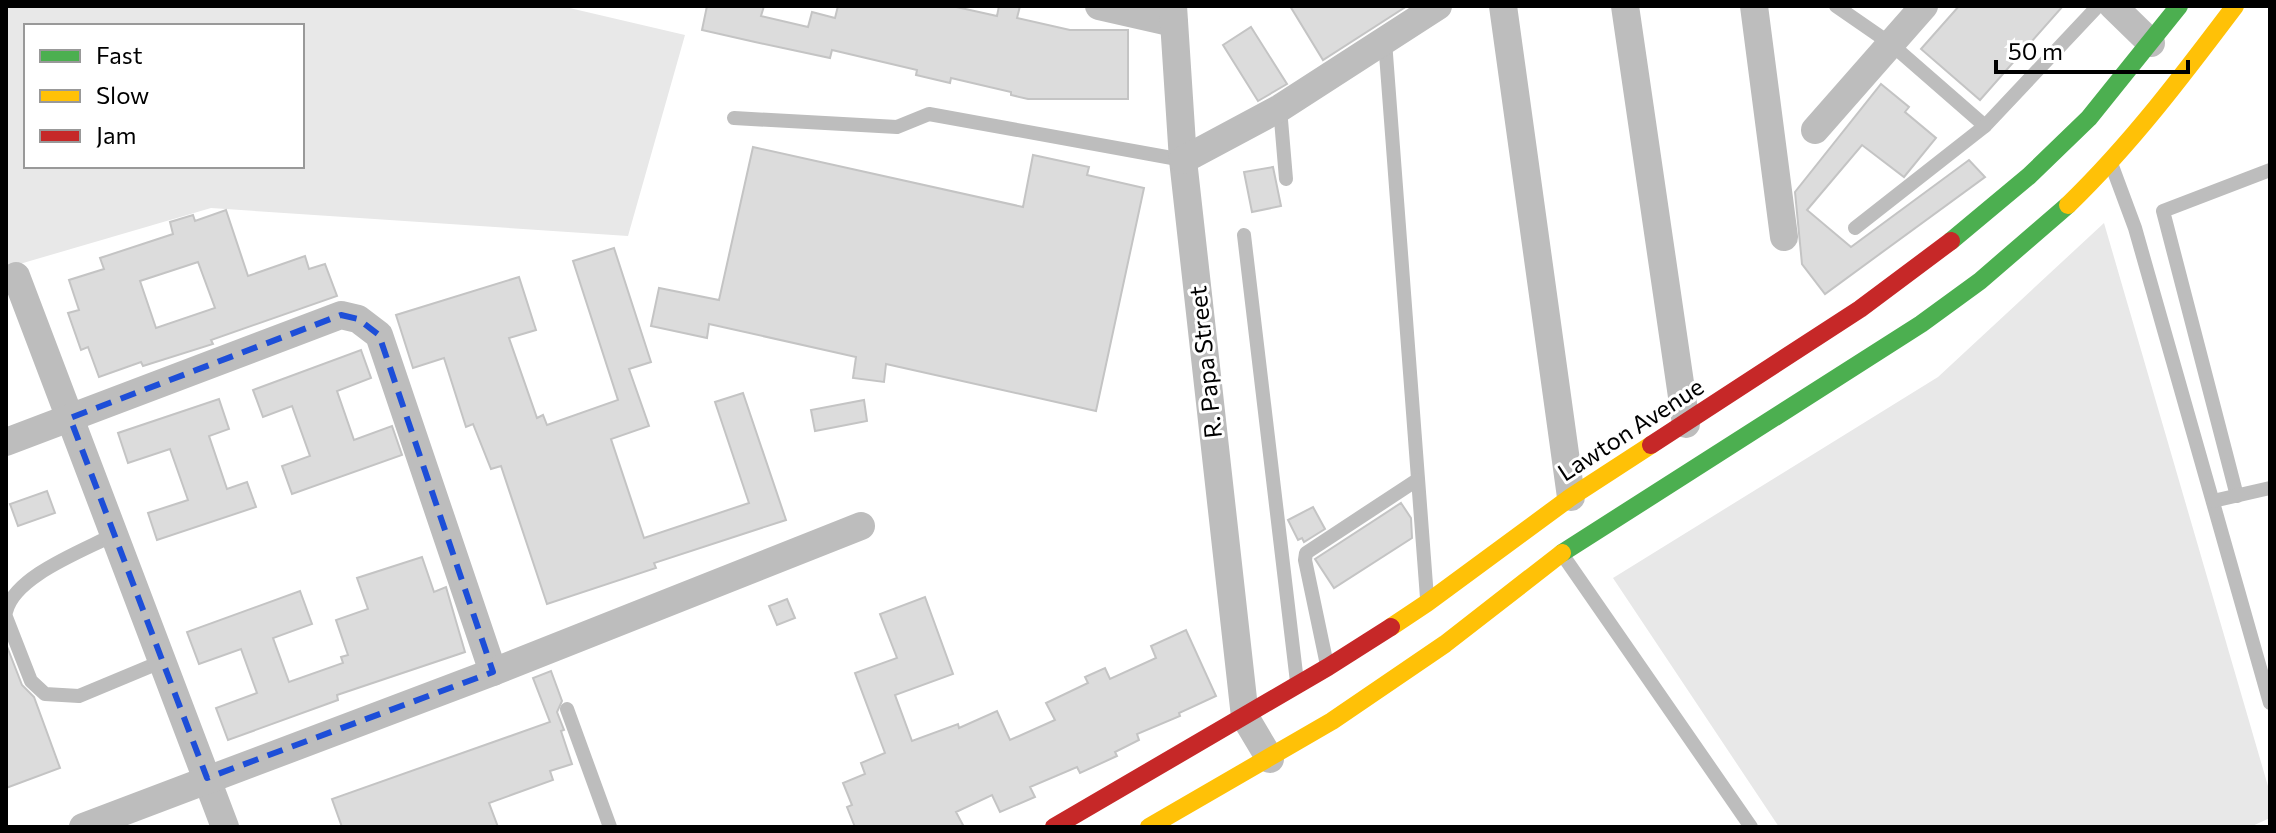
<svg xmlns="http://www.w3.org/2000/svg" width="2276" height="833" viewBox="0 0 2276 833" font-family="Commissioner,sans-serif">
  <rect width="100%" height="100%" fill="#fff"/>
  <g fill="#e8e8e8" fill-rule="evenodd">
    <path d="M 6,6 L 561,6 L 685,35 L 628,236 L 211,208 L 6,268 ZM 26,26 L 302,26 L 302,166 L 26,166 Z"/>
    <polygon points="2104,223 2270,793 2270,818 2250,827 1779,827 1613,578 1938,377"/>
  </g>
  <g fill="#dcdcdc" stroke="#c4c4c4" stroke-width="2" fill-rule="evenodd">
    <polygon points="707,6 764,6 761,16 808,27 812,12 835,18 838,6 952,6 997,16 999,6 1020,6 1017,18 1070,30 1128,30 1128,99 1028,99 1011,95 1011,92 951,78 950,83 916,75 917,70 832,50 830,58 755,42 702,30"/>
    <polygon points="1290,6 1407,6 1323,60"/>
    <polygon points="1959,6 2063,6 1980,100 1921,49"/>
    <polygon points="1251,27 1287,84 1258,101 1223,45"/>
    <polygon points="1881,84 1909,107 1905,112 1936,138 1904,177 1862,145 1807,210 1851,247 1969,160 1985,177 1825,294 1802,264 1795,192"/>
    <polygon points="753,147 1023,207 1033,155 1089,167 1087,175 1144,188 1096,411 886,364 884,382 853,378 856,357 709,324 707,338 651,326 659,288 719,300"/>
    <polygon points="1273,167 1281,206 1252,212 1244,172"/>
    <path d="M 226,210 L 248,276 L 305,256 L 309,269 L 325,264 L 337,296 L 211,340 L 213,344 L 143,366 L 141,362 L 99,377 L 88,347 L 81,350 L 68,313 L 79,310 L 69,280 L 104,269 L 100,258 L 173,234 L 170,222 L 193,215 L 195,221 ZM 198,262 L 215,308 L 156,328 L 140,281 Z"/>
    <polygon points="614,248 651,362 629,369 649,426 611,439 644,538 749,503 715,402 743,393 786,520 654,563 656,568 547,604 501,466 491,469 473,424 466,427 444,358 413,368 396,315 519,277 536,330 509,338 537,418 543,415 547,425 618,400 573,261"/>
    <polygon points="361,350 371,378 337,391 354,440 392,426 402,455 292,494 282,466 310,456 292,406 263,417 253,390"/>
    <polygon points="219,399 229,429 209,436 227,489 247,482 256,507 157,540 148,513 188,500 170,449 128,463 118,433"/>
    <polygon points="864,400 867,421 815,431 811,410"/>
    <polygon points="47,491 55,513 18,526 10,504"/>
    <polygon points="1401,503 1411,518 1412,538 1334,588 1315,559"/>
    <polygon points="1313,507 1325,529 1304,542 1302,538 1298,540 1288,520"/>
    <polygon points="422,557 434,592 446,587 465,652 337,695 338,700 228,740 216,708 257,693 241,649 199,664 187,632 300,591 312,624 273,638 289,682 343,663 341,657 348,655 336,620 368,609 357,578"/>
    <polygon points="925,597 953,674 895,695 912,741 958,724 959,728 997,711 1010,740 1055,720 1046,703 1088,683 1085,677 1105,668 1110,679 1156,658 1151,646 1186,630 1216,696 1179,713 1180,716 1137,734 1139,740 1115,752 1117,756 1080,773 1077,767 1030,787 1035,797 1000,812 992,795 956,812 964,827 855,827 847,807 852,805 843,783 865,774 861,763 885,753 855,673 897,658 880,614"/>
    <polygon points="787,599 795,618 777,625 769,606"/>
    <polygon points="6,644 22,685 34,697 60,768 6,788"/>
    <polygon points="551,671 562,701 557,712 564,730 561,731 572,764 550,771 553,780 489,803 498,827 342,827 332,799 550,722 533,678"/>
  </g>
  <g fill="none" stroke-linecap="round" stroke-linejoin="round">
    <g stroke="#bdbdbd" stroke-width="14">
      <polyline points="1836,6 1891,44 1985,126"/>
      <polyline points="1385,41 1427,598"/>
      <polyline points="1280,108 1286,179"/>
      <polyline points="734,118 897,127 929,114 1183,160"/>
      <polyline points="2112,166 2135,228 2270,703"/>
      <polyline points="1855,228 1985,126 2098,6"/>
      <polyline points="1244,235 1297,682"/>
      <polyline points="2237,496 2163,211 2270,170"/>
      <polyline points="2213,501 2270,488"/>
      <polyline points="1562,554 1751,827"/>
      <path d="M 6,612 C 14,576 83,551 115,534"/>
      <polyline points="6,617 31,681 45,694 79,696 163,661"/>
      <polyline points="1327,665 1305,560 1306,553 1417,480"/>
      <polyline points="567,709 610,827"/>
    </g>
    <g stroke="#bdbdbd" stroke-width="28">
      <polyline points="1099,6 1174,23"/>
      <polyline points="1173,6 1183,160 1245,717 1270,759"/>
      <polyline points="1503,6 1571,497"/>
      <polyline points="1625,6 1686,424"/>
      <polyline points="1754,6 1784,237"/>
      <polyline points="2113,6 2151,43"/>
      <polyline points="1815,130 1924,6"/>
      <polyline points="1183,160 1280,108 1438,6"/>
      <polyline points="16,276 225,827"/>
      <polyline points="6,442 341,315 358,319 379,335 493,672"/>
      <polyline points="83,827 493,672 861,526"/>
    </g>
    <g stroke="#4caf50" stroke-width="18">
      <polyline points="1951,241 2029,176 2089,118 2179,6"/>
      <polyline points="1562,553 1921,324 1980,281 2068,205"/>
    </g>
    <g stroke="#ffc107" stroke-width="18">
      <path d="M 2068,205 C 2131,144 2183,75 2235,6"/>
      <polyline points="1391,627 1427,603 1571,497 1651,445"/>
      <polyline points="1149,827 1332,721 1445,644 1562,553"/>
    </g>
    <g stroke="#c62828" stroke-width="18">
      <polyline points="1651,445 1860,309 1951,241"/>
      <polyline points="1054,827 1328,667 1391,627"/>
    </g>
  </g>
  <path fill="none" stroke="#1d4ed8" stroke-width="6" stroke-dasharray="16 10" stroke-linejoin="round" d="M 341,315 L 358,319 L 379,335 L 493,672 L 207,778 L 70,418 Z"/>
  <g text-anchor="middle" stroke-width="6" stroke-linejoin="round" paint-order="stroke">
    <g font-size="24" fill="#000" stroke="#fff">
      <text transform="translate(1206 362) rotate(-96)" y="8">R. Papa Street</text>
      <text transform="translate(1631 430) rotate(-33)" y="8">Lawton Avenue</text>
    </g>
  </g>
  <rect width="2276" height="833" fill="none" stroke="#000000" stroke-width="16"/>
  <rect x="24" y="24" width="280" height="144" fill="#ffffff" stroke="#999999" stroke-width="2"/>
  <rect x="40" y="50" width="40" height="12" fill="#4caf50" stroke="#999999" stroke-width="2"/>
  <text x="96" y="64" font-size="24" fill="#000000">Fast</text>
  <rect x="40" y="90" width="40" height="12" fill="#ffc107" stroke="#999999" stroke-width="2"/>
  <text x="96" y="104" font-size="24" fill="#000000">Slow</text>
  <rect x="40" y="130" width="40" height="12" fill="#c62828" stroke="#999999" stroke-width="2"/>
  <text x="96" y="144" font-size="24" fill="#000000">Jam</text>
  <path d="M1996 60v12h192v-12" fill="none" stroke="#000000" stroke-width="4"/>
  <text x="2008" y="60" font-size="24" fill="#000000" stroke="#ffffff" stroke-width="6" paint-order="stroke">50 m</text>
</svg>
